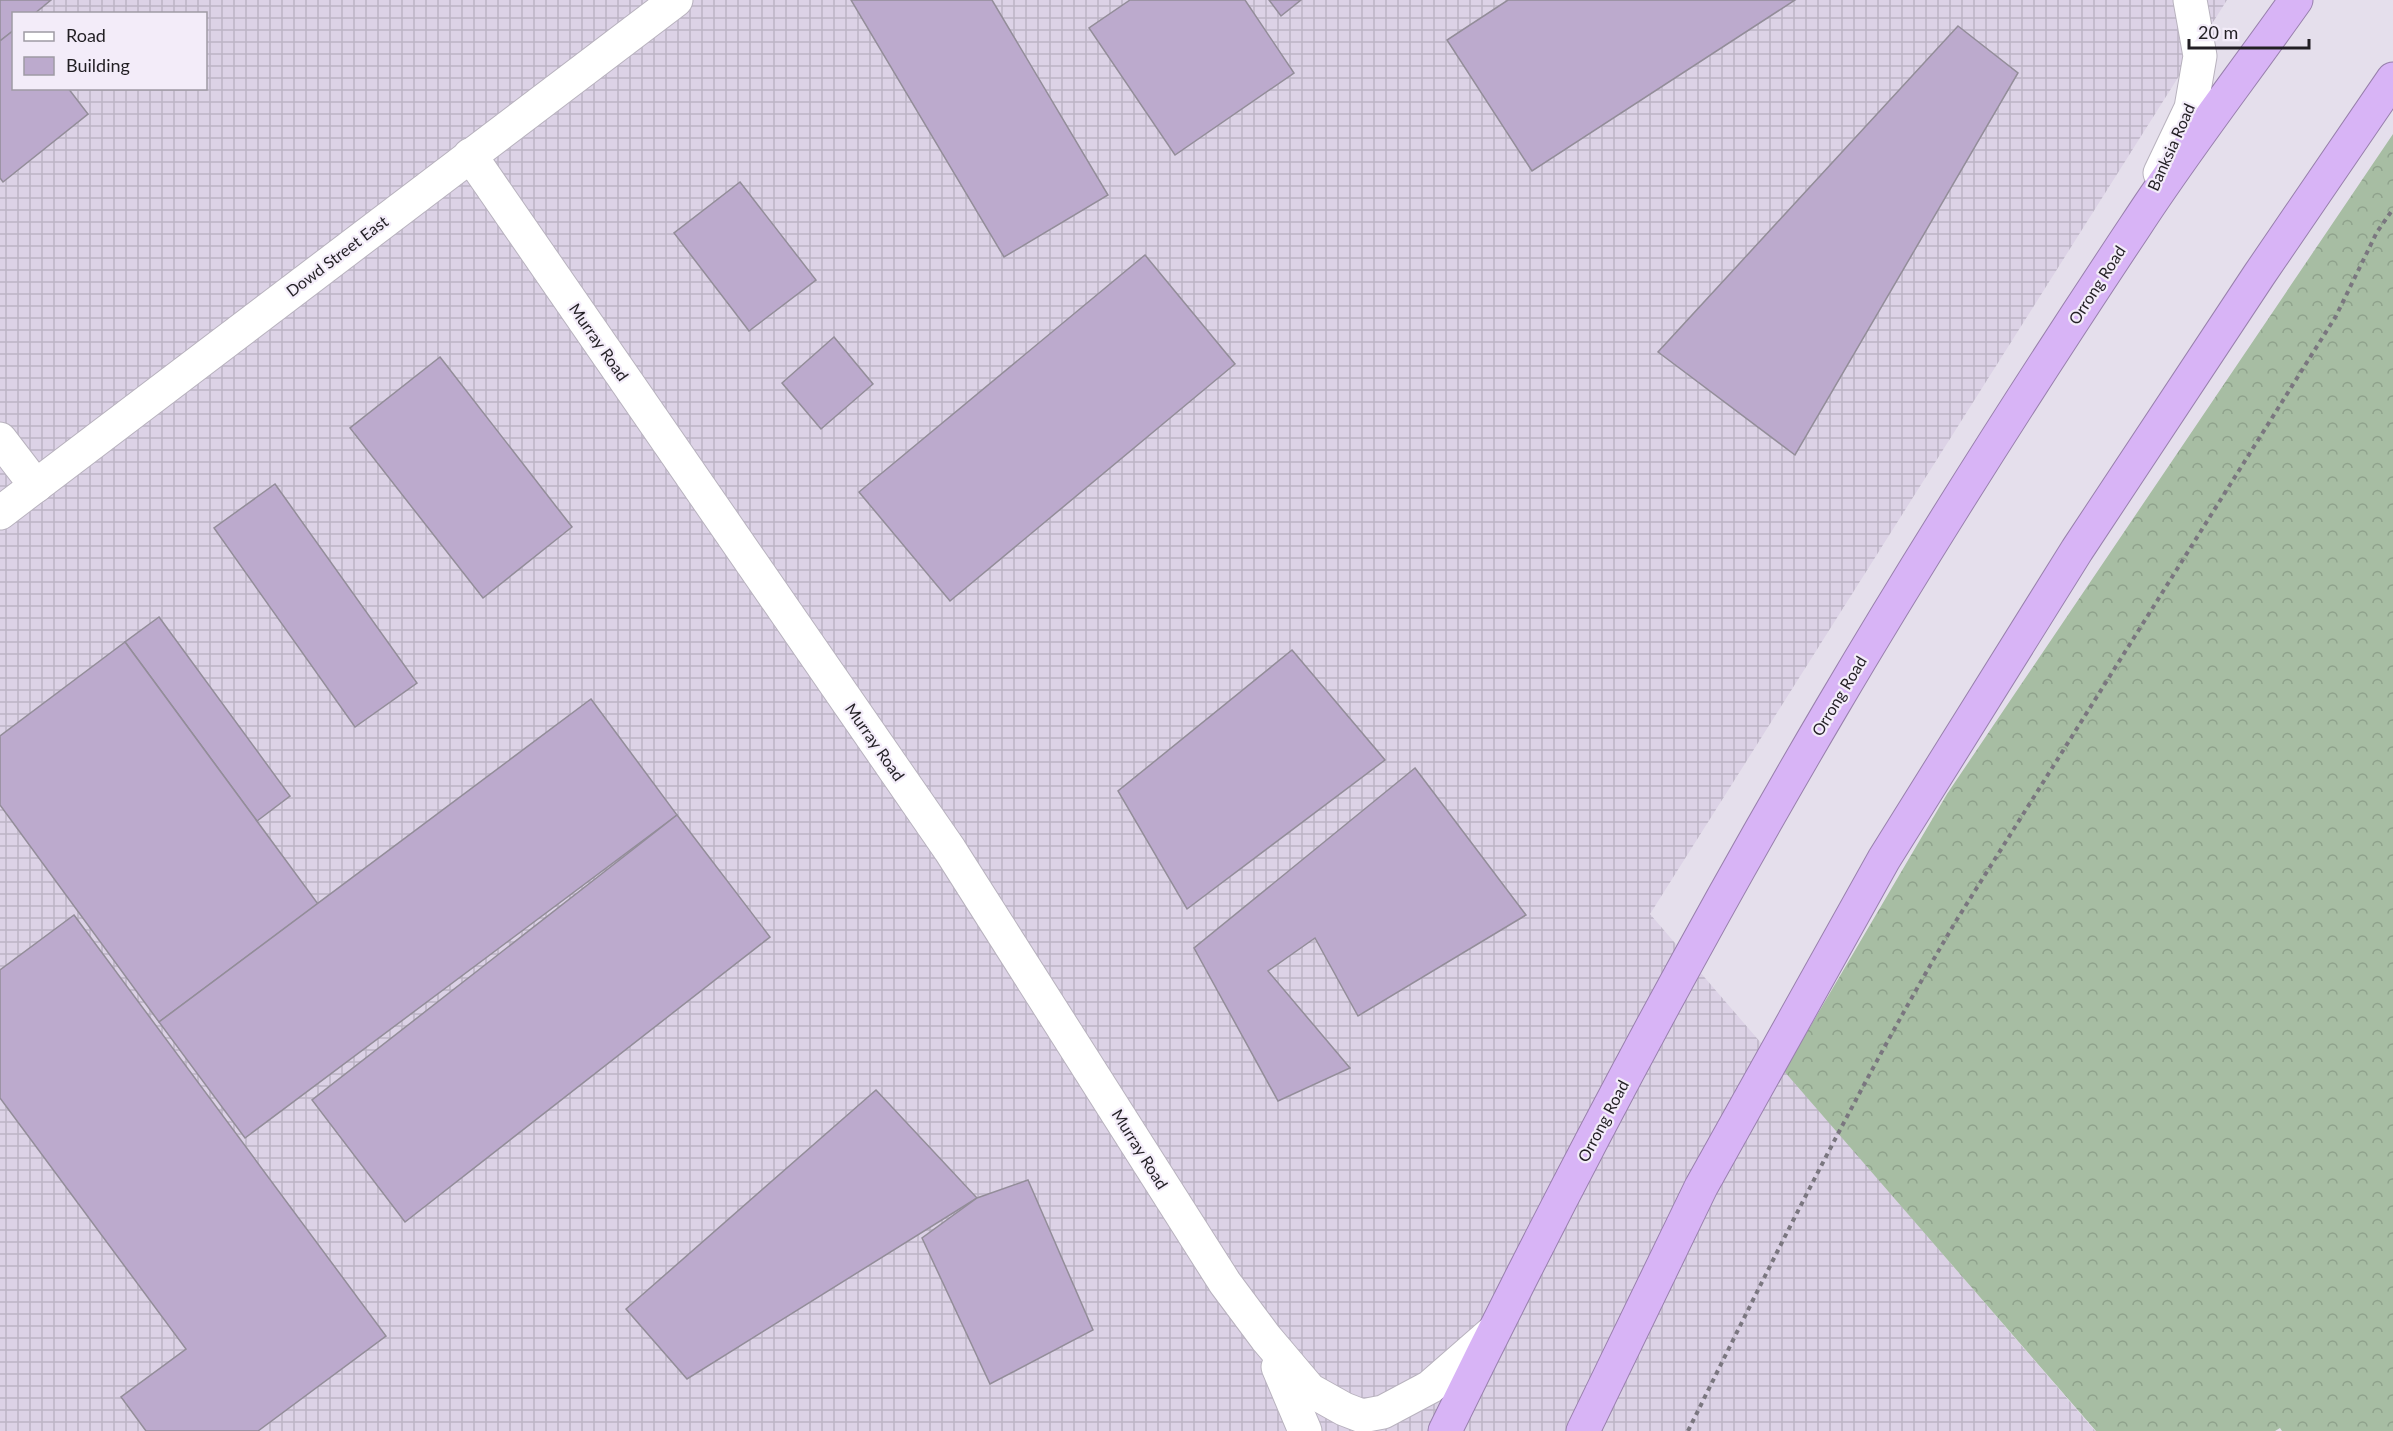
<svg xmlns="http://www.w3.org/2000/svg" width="2393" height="1431" viewBox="0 0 2393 1431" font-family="Lato,sans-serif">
  <defs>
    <pattern id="industrial-grid" width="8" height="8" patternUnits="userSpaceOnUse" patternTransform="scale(1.5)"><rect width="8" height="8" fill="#dcd2e6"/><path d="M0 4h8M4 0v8" fill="none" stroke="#bcb4c5"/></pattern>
    <pattern id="forest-crowns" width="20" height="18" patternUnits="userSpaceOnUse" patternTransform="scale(1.5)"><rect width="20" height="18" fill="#a7bda3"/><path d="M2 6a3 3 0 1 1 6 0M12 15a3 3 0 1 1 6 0" fill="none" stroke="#8fa28c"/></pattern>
  </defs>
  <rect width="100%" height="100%" fill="#e5dfec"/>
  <path fill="url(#industrial-grid)" fill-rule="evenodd" d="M 0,0 L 2227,0 L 1650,914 L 2095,1431 L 0,1431 ZM 14,14 L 206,14 L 206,88 L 14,88 Z"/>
  <polygon fill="url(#forest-crowns)" points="2393,134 2393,1431 2282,1431 2280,1428 2275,1431 2096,1431 1784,1071 1947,794"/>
  <g fill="#bcaacd" stroke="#938d99" stroke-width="1.5">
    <polygon points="0,0 51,0 34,14 14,14 14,30 0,41"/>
    <polygon points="851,0 992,0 1108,195 1004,257"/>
    <polygon points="1130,0 1245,0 1294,73 1175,155 1089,28"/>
    <polygon points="1269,0 1301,0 1281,16"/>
    <polygon points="1508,0 1795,0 1532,171 1447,40"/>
    <polygon points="1958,26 2018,73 1795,455 1658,352"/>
    <polygon points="14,30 14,88 68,88 88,114 3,182 0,178 0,41"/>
    <polygon points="740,182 816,280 749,331 674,233"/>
    <polygon points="1145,255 1235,364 950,601 859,492"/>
    <polygon points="834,337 873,384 821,429 782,383"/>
    <polygon points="440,357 572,527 483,598 350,428"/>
    <polygon points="275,484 417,683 355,727 214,528"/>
    <polygon points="159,617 290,796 257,821 125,642"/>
    <polygon points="125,642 318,904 159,1022 0,805 0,736"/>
    <polygon points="1292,650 1385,760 1187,909 1118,791"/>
    <polygon points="591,699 677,815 245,1138 159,1022"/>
    <polygon points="1415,768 1526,915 1358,1016 1315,938 1268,971 1350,1068 1278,1101 1194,948"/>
    <polygon points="677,815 770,937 405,1222 312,1100"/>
    <polygon points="74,915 386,1336 258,1431 146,1431 121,1397 186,1349 0,1098 0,970"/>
    <polygon points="876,1090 977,1198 687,1379 626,1309"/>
    <polygon points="1028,1180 1093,1330 990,1384 922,1238 977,1198"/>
  </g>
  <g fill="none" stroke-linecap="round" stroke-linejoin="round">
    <defs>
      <g id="minor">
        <polyline points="470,155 950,850 1225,1283 1266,1338 1310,1390 1344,1409 1362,1416 1383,1412 1430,1387 1493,1332"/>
        <polyline points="2160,173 2191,108 2200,56 2190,0"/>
        <polyline points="0,439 36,486"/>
        <polyline points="0,513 676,0"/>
        <polyline points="1278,1367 1305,1431"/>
      </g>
      <g id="highway">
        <path d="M 1445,1431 C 1565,1185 1693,943 1832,707 C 1928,544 2031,383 2136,225 C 2186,148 2243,75 2296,0"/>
        <polyline points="1583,1431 1701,1187 1884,859 2077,550 2259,275 2393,79"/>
      </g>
    </defs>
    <use href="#minor" stroke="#b8b2be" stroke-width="35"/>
    <use href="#highway" stroke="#9880ac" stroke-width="35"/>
    <path stroke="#7a767f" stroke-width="4" stroke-dasharray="4.5 4.5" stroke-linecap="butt" d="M 1688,1431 C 1773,1259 1858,1087 1956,921 L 2336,316 L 2377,232 L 2393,209"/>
    <use href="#minor" stroke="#fff" stroke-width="33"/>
    <use href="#highway" stroke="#d8b4f6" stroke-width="33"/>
  </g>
  <g text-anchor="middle" stroke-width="4.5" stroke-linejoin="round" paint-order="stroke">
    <g font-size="16" fill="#221f24" stroke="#f3ecf9">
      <text transform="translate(2171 147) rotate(-66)" y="6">Banksia Road</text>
      <text transform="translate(337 256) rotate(-37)" y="6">Dowd Street East</text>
      <text transform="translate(2097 285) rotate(-57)" y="6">Orrong Road</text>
      <text transform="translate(599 342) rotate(55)" y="6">Murray Road</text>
      <text transform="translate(1839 696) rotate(-59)" y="6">Orrong Road</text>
      <text transform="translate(875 742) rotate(55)" y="6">Murray Road</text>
      <text transform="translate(1603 1121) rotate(-62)" y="6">Orrong Road</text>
      <text transform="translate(1140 1149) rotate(58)" y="6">Murray Road</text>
    </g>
  </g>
  <rect x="12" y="12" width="195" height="78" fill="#f3ecf9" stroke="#9f9aa4" stroke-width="1.5"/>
  <rect x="24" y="32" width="30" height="9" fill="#ffffff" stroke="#9f9aa4" stroke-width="1.5"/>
  <text x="66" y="42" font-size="18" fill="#221f24">Road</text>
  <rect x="24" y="57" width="30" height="18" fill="#bcaacd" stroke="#9f9aa4" stroke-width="1.5"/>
  <text x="66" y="72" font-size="18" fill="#221f24">Building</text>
  <path d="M2189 39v9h120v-9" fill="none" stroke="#221f24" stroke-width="3"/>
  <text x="2198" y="39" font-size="18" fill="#221f24" stroke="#f3ecf9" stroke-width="4.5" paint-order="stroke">20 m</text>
</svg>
